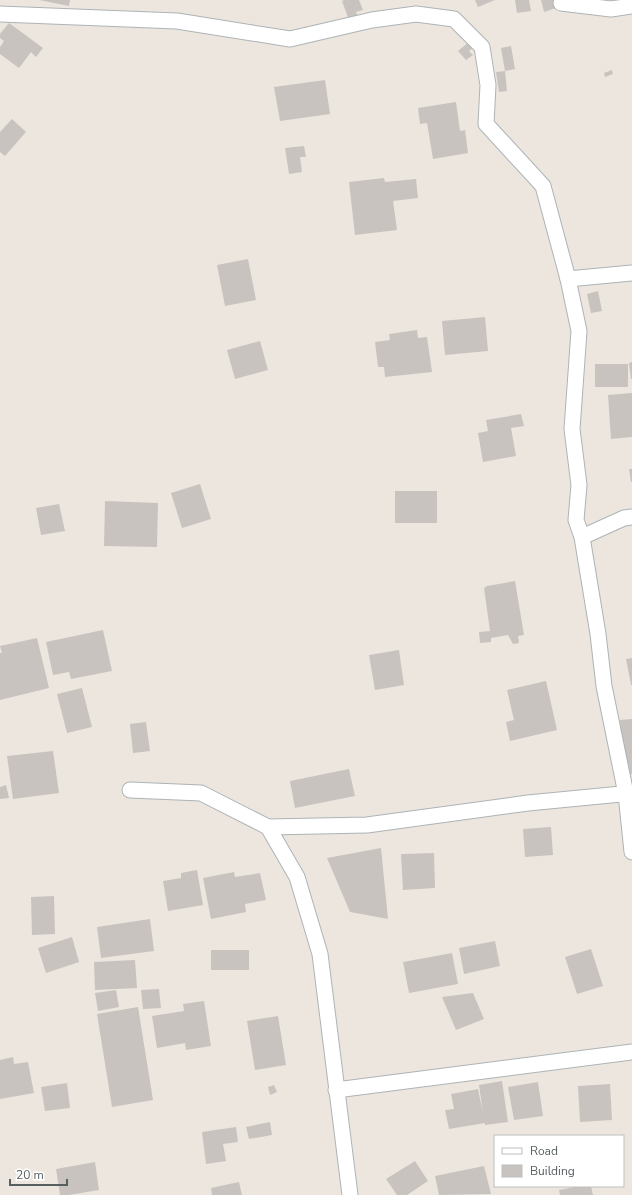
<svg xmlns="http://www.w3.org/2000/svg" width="632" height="1195" viewBox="0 0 632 1195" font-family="'Nunito Sans',sans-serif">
  <rect width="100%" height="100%" fill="#ece6df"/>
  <g fill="#c9c3bf">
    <polygon points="39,0 70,0 69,6"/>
    <polygon points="344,0 359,0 363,10 356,12 359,20 350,23 342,1"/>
    <polygon points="475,0 495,0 478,7"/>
    <polygon points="515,0 529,0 531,11 517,13"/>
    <polygon points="541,0 553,0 556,8 544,12"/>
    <polygon points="9,23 43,48 36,57 31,52 19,68 0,54 0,47 4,41 0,38 0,34"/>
    <polygon points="469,42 474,47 469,51 473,55 466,60 458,51"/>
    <polygon points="511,46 515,69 505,71 501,48"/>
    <polygon points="612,70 613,74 605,77 604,73"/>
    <polygon points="505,71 507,91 499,92 496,72"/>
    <polygon points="325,80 330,114 280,121 274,87"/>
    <polygon points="456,102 460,131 465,130 468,153 433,159 427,123 420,124 418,108"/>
    <polygon points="12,119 26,132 5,156 0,152 0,132"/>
    <polygon points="304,146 306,157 300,157 302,172 289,174 285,148"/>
    <polygon points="384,178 385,182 416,179 418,198 393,201 397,230 355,235 349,182"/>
    <polygon points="248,259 256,300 225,306 217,265"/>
    <polygon points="598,291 602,311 591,313 587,294"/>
    <polygon points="485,317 488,351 445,355 442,321"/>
    <polygon points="417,330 418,338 427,337 432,372 385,377 384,367 378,367 375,342 390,340 389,334"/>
    <polygon points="260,341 268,370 235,379 227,350"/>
    <polygon points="632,362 632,379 631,379 629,363"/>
    <rect x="595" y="364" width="33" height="23"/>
    <polygon points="632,393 632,437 611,439 608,395"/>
    <polygon points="521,414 524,426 511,428 516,456 483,462 478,433 488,431 486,420"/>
    <polygon points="629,469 632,469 632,482 631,482"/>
    <polygon points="200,484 211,519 182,528 171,493"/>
    <rect x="395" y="491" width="42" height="32"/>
    <polygon points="105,501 158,503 157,547 104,546"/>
    <polygon points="59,504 65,531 41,535 36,508"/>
    <polygon points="515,581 524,635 518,636 519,643 513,644 508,635 491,638 491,642 480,643 479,632 490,631 484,588 487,586"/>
    <polygon points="103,630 112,671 71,679 69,672 53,675 46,642"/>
    <polygon points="37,638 49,688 0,700 0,653 2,653 0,646"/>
    <polygon points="399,650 404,685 375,690 369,655"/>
    <polygon points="632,658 632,685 631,685 626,659"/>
    <polygon points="546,681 557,730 510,741 506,722 514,720 507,690"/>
    <polygon points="82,688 92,727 67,733 57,694"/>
    <polygon points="632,719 632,774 626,775 620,720"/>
    <polygon points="146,722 150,751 133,753 130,724"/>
    <polygon points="53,751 59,793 13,799 7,756"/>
    <polygon points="349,769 355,796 295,808 290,781"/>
    <polygon points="6,785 9,798 0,799 0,787"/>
    <polygon points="551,827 553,855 525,857 523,829"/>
    <polygon points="381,848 388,919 350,912 327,858"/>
    <polygon points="434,853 435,888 403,890 401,854"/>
    <polygon points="197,870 203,905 168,911 163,881 181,878 181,873"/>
    <polygon points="234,872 235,877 260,873 266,900 245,904 246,912 211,919 203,878"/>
    <polygon points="54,896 55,934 32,935 31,897"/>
    <polygon points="150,919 154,951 101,958 97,927"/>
    <polygon points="72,937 79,962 46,973 38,948"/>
    <polygon points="495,941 500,966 464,974 459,948"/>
    <polygon points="591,949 603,986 577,994 565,957"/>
    <rect x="211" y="950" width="38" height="20"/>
    <polygon points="452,953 458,984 409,993 403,962"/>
    <polygon points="135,960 137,988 95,990 94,962"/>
    <polygon points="159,989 161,1008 143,1009 141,990"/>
    <polygon points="116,990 119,1007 98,1011 95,993"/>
    <polygon points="473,993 484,1019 456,1030 442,997"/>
    <polygon points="204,1001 211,1046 186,1050 185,1043 157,1048 152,1016 184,1011 183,1004"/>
    <polygon points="138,1007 153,1100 112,1107 97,1014"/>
    <polygon points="278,1016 286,1065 255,1070 247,1021"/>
    <polygon points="13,1057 14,1064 28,1062 34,1093 0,1099 0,1060"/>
    <polygon points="502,1081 508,1122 485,1125 485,1123 449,1129 445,1110 454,1109 451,1094 478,1089 483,1113 479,1085"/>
    <polygon points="538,1082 543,1116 514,1120 508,1087"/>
    <polygon points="67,1083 70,1108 45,1111 41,1087"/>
    <polygon points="610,1084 612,1120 580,1122 578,1086"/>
    <polygon points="274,1085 277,1092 270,1095 268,1087"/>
    <polygon points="270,1122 272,1135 249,1139 246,1127"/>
    <polygon points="236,1127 238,1142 223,1144 226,1161 206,1164 202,1132"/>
    <polygon points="415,1161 428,1181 407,1195 397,1195 386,1179"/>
    <polygon points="95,1162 99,1190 69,1195 60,1195 56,1169"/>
    <polygon points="484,1166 491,1194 439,1195 435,1176"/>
    <polygon points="239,1182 242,1195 212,1195 211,1188"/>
    <polygon points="580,1186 591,1186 593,1195 560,1195 559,1190"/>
  </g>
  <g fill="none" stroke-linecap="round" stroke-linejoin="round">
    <defs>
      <g id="minor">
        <polyline points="561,3 611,9 632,6"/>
        <polyline points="0,14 177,21 290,39 372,20 416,14 454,19 482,47 488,85 486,124 543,186 568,279"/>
        <polyline points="632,273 568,279 579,331 572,429 579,485 576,520 582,537 624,518 632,517"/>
        <polyline points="582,537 598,634 604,686 626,794 632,852"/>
        <polyline points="130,790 201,793 268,827 367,825 528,803 632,793"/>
        <polyline points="268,827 297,877 320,954 350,1195"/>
        <polyline points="336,1090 632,1052"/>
      </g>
    </defs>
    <use href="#minor" stroke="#aeb3b6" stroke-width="17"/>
    <use href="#minor" stroke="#fff" stroke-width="15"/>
  </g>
  <rect x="494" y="1135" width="130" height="52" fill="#ffffff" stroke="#bcbfc0"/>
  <rect x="502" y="1148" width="20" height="6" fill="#ffffff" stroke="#bcbfc0"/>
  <text x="530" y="1155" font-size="12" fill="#585f61">Road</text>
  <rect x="502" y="1165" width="20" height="12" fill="#c9c3bf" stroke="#bcbfc0"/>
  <text x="530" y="1175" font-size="12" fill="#585f61">Building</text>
  <path d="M10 1179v6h57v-6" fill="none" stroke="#585f61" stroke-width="2"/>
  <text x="16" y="1179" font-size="12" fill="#585f61" stroke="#ffffff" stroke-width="3" paint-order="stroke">20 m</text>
</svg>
